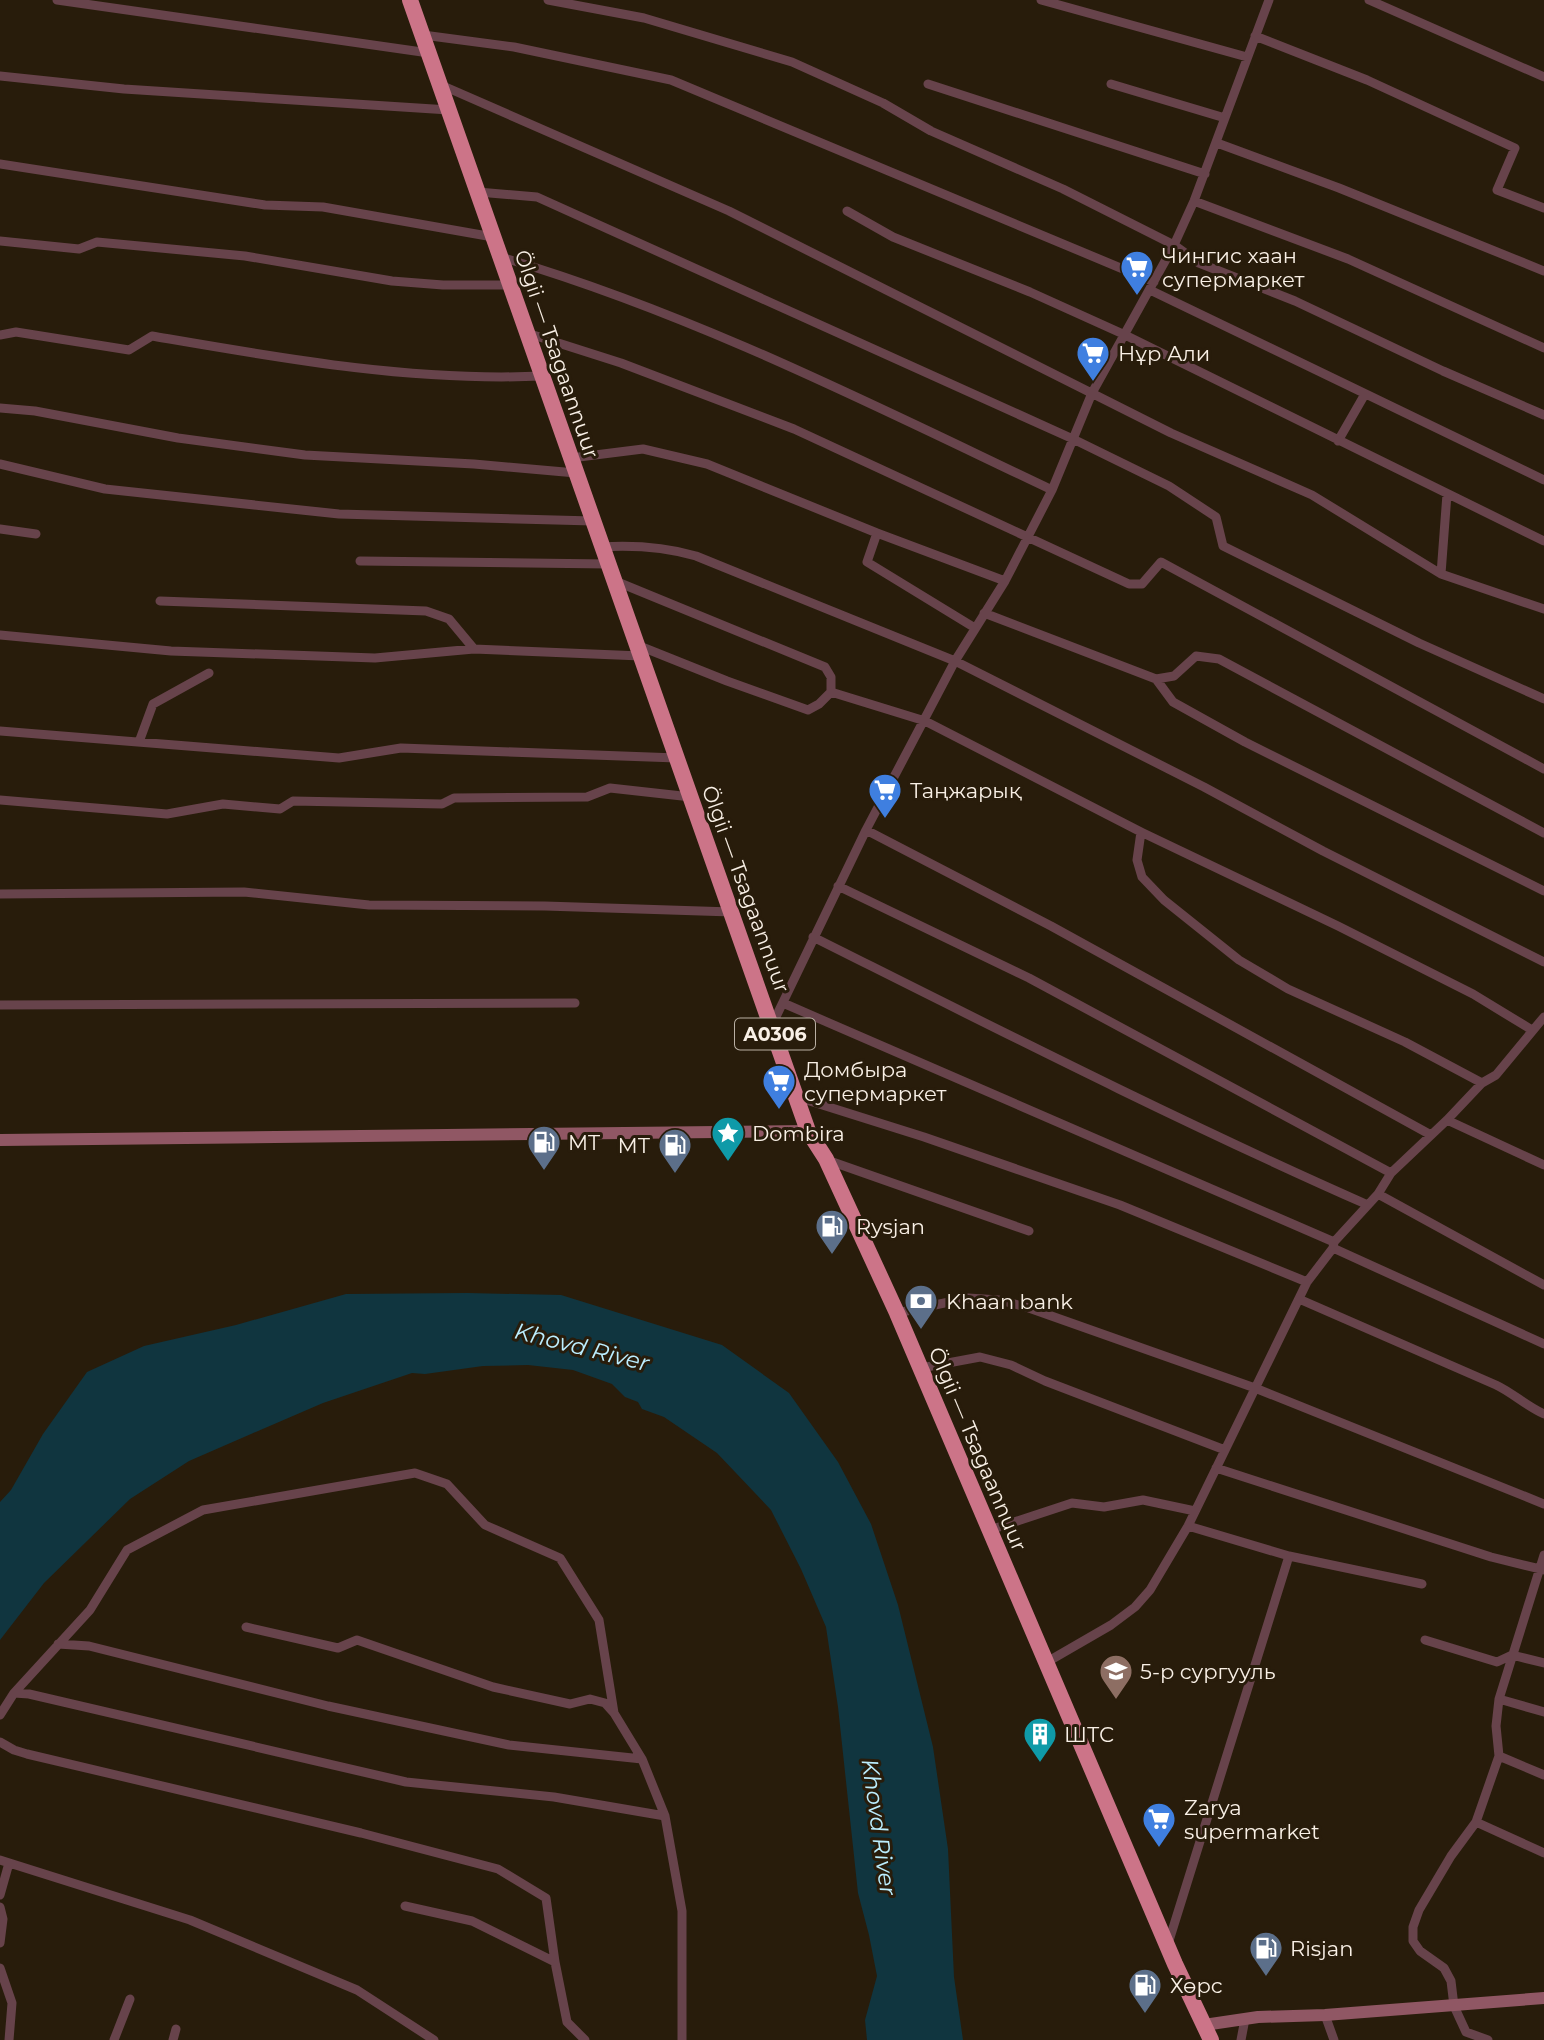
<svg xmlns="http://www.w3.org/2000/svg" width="1544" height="2040" font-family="Montserrat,sans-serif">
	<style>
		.water { fill: #10353f }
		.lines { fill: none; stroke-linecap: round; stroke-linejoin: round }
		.street { stroke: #67434b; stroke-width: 9 }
		.secondary { stroke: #905764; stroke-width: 12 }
		.highway { stroke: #cc7488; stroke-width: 16 }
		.labels { text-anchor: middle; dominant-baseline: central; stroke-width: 6; stroke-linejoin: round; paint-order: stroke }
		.shield { fill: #281c0b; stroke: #bab0a4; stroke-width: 2 }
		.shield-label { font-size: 19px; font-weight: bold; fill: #f9f0e6 }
		.poi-label { font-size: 21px; fill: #f9f0e6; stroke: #281c0b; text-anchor: start }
		.street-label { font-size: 21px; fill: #f9f0e6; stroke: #281c0b }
		.water-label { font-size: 23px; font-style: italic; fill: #bef; stroke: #281c0b }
	</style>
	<rect width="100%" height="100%" fill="#281c0b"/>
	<path class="water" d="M467 1293 561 1295 722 1345 789 1393 838 1462 871 1524 898 1605 933 1747 948 1849 954 1977 963 2040H867L865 2020 877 1976 869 1935 858 1893 838 1707 826 1627 801 1569 771 1510 717 1453 664 1417 642 1409 638 1402 625 1397 612 1384 573 1370 528 1365 483 1366 425 1374 412 1373 323 1403 251 1434 189 1461 130 1499 44 1583 0 1640V1502L11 1490 43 1434 87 1372 144 1346 236 1325 346 1294Z"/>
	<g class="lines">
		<path class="street" d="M57 0 429 53
			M548 0 644 18 792 62 883 103 931 131 1063 189 1174 245 1199 263 1295 301 1443 371 1544 415
			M1041 0 1247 57
			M1369 0 1544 77
			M423 35 514 47 671 80 1154 282
			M1255 36 1367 80 1515 148 1497 190 1544 208
			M0 76 124 89 449 110
			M928 84 1205 174
			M1111 84 1225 118
			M441 85 729 211 1171 433 1312 495 1441 574 1544 609
			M1217 143 1339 188 1544 271
			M0 164 265 205 323 207 493 237
			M478 192 537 197 1073 439 1169 486 1216 517 1223 546 1419 643 1544 699
			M1194 201 1348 259 1544 348
			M847 211 893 237 1030 292 1123 334 1544 541
			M0 241 79 249 97 242 245 256 392 281 443 285H510
			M501 257C692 313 873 405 1052 490
			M1150 290 1544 480
			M527 333 621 363 794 429 1129 584H1142L1161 562 1544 769
			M0 335 16 332 129 350 152 336C280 358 412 382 542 376
			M0 408 35 411 178 438 305 455 474 464 576 473
			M1338 441 1365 394
			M571 458 643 449 707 464 877 533 1005 581
			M0 464 105 489 339 514 593 521
			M0 529 36 534
			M877 533 867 562 975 628
			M602 547C635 545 664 547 696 556L955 661 1204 787 1323 851 1544 962
			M360 561 608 564
			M1441 574 1447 494
			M615 581 825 667 831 677V692L925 721 1141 832 1338 926 1473 994 1532 1030
			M160 601 426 611 449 619 474 649
			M984 613 1156 679 1173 702 1245 742 1544 891
			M0 635 171 651 375 658 474 649 641 656
			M637 645 727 681 808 710 819 704 831 692
			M1156 679 1174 676 1196 656 1219 659 1544 833
			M0 731 339 758 401 748 677 758
			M139 742 153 704 209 673
			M0 800 167 814 223 804 280 809 293 801 442 804 454 798 587 797 610 788 691 797
			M866 830 1051 926 1431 1135
			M1141 832 1137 860 1142 877 1164 900 1239 960 1288 989 1405 1042 1482 1083
			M838 886 1029 978 1391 1173
			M0 894 244 892 369 905 545 906 732 912
			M813 937C997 1029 1180 1122 1368 1205
			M783 1003 1334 1242
			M0 1005 575 1003
			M772 1025 866 830 955 661 1005 581 1052 490 1092 393 1174 245 1194 201 1269 0
			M797 1097 924 1137 1120 1205 1307 1282
			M1447 1120 1544 1165
			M827 1160 1029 1231
			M1378 1194 1544 1285
			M1333 1248 1544 1344
			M1299 1299 1496 1385C1513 1393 1526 1406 1544 1414
			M897 1313 968 1298 999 1300 1026 1307 1255 1388 1544 1504
			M921 1368 980 1357 1011 1365 1045 1381 1225 1450
			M1216 1468 1491 1557 1544 1570
			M1188 1526 1289 1556 1422 1584
			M990 1530 1072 1503 1104 1507 1143 1500 1195 1511
			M246 1627 338 1648 357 1640 493 1687 570 1704 590 1699 605 1703 614 1713 642 1759 665 1816
			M1425 1640 1497 1662 1512 1655 1544 1663
			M58 1644 89 1646 328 1706 509 1745 642 1759
			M1047 1662 1111 1625 1135 1607 1150 1590 1188 1526 1307 1282 1333 1248 1334 1242 1378 1194 1391 1173 1447 1120 1482 1083 1496 1075 1544 1017
			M14 1693 90 1610 127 1550 203 1510 415 1473 447 1484 485 1525 560 1558 599 1620 614 1713
			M1499 1699 1544 1712
			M0 1715 14 1693 29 1694 406 1782 554 1797 665 1816 682 1911V2040
			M0 1742 14 1750 27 1754 361 1833 498 1869 546 1898 555 1962 567 2022 585 2040
			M1499 1756 1544 1775
			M1476 1822 1544 1853
			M0 1860 190 1920 357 1990 434 2040
			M0 1895 9 1863
			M405 1906 472 1921 555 1962
			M0 1907 3 1919 0 1943
			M1168 1944 1289 1556
			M0 1968 12 2003 9 2040
			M1325 2015 1334 2040
			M114 2040 130 1999
			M173 2040 176 2029
			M1241 2040 1245 2019
			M1488 2040 1466 2032 1454 2006 1451 1981 1444 1968 1420 1951 1413 1941V1927L1419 1910 1451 1856 1476 1822 1499 1756 1496 1726 1499 1699 1544 1555"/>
		<path class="secondary" d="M0 1140 808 1131
			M1204 2025 1258 2017 1325 2015 1544 1998"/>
		<path class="highway" d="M410 0 808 1131 826 1159 897 1313 1175 1964 1211 2040"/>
	</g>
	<defs>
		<symbol id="supermarket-pin" viewBox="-11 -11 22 30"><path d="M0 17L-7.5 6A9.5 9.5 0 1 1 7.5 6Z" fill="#3f7fe0" stroke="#281c0b"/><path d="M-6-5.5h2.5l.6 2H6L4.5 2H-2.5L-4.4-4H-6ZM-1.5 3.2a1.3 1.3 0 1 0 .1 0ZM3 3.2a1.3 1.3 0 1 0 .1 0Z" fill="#fff"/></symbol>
		<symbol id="sight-pin" viewBox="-11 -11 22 30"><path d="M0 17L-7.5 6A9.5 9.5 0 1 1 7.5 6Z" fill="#0f9aa8" stroke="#281c0b"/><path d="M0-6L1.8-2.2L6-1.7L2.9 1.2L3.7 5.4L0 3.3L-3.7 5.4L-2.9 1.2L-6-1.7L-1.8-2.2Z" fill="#fff"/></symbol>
		<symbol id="fuel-pin" viewBox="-11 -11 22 30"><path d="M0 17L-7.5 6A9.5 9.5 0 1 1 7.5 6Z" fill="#5c6f8a" stroke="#281c0b"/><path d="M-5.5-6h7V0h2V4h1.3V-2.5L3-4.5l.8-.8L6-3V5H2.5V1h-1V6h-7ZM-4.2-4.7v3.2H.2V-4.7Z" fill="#fff"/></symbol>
		<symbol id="bank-pin" viewBox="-11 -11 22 30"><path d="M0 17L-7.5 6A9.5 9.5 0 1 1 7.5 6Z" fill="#5c6f8a" stroke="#281c0b"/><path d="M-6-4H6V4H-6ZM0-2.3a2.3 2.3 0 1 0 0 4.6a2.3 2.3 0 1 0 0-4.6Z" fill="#fff"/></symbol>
		<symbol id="school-pin" viewBox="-11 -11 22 30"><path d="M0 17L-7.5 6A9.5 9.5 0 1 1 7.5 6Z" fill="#8d6e63" stroke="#281c0b"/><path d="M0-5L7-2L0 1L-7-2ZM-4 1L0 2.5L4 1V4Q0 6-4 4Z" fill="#fff"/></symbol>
		<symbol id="building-pin" viewBox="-11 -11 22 30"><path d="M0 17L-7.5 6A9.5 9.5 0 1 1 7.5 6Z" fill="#0f9aa8" stroke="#281c0b"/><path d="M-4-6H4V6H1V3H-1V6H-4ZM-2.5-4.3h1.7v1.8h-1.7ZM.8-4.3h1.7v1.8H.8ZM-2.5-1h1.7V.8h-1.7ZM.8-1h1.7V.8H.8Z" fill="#fff"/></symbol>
	</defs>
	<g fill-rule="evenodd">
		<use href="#supermarket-pin" x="1118" y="248" width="38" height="52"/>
		<use href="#supermarket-pin" x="1074" y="334" width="38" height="52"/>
		<use href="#supermarket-pin" x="866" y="771" width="38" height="52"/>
		<use href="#supermarket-pin" x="760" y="1062" width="38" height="52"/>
		<use href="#sight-pin" x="709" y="1114" width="38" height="52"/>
		<use href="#fuel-pin" x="525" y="1123" width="38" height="52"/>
		<use href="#fuel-pin" x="656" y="1126" width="38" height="52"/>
		<use href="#fuel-pin" x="813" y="1207" width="38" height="52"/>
		<use href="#bank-pin" x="902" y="1282" width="38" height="52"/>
		<use href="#school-pin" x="1097" y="1652" width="38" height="52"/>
		<use href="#building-pin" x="1021" y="1715" width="38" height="52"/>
		<use href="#supermarket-pin" x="1140" y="1800" width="38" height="52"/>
		<use href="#fuel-pin" x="1247" y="1929" width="38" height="52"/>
		<use href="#fuel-pin" x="1126" y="1966" width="38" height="52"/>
	</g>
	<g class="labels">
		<rect class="shield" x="735" y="1018.5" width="80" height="31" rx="5"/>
		<g class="shield-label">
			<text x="775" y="1034">A0306</text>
		</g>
		<g class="poi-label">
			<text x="1162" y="255">Чингис хаан<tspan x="1162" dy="24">супермаркет</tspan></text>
			<text x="1118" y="353">Нұр Али</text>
			<text x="910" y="790">Таңжарық</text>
			<text x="804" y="1069">Домбыра<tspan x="804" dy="24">супермаркет</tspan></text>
			<text x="752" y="1133">Dombira</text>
			<text x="568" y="1142">MT</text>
			<text x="650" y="1145" text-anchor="end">МТ</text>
			<text x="856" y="1226">Rysjan</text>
			<text x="946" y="1301">Khaan bank</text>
			<text x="1140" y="1671">5-р сургууль</text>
			<text x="1064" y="1734">ШТС</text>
			<text x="1184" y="1807">Zarya<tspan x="1184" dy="24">supermarket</tspan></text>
			<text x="1290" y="1948">Risjan</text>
			<text x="1170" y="1985">Хөрс</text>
		</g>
		<g class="street-label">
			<text transform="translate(557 354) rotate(71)">Ölgii — Tsagaannuur</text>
			<text transform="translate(746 889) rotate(70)">Ölgii — Tsagaannuur</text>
			<text transform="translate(978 1449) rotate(67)">Ölgii — Tsagaannuur</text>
		</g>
		<g class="water-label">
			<text transform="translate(582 1347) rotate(14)">Khovd River</text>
			<text transform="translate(879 1827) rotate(82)">Khovd River</text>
		</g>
	</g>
</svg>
